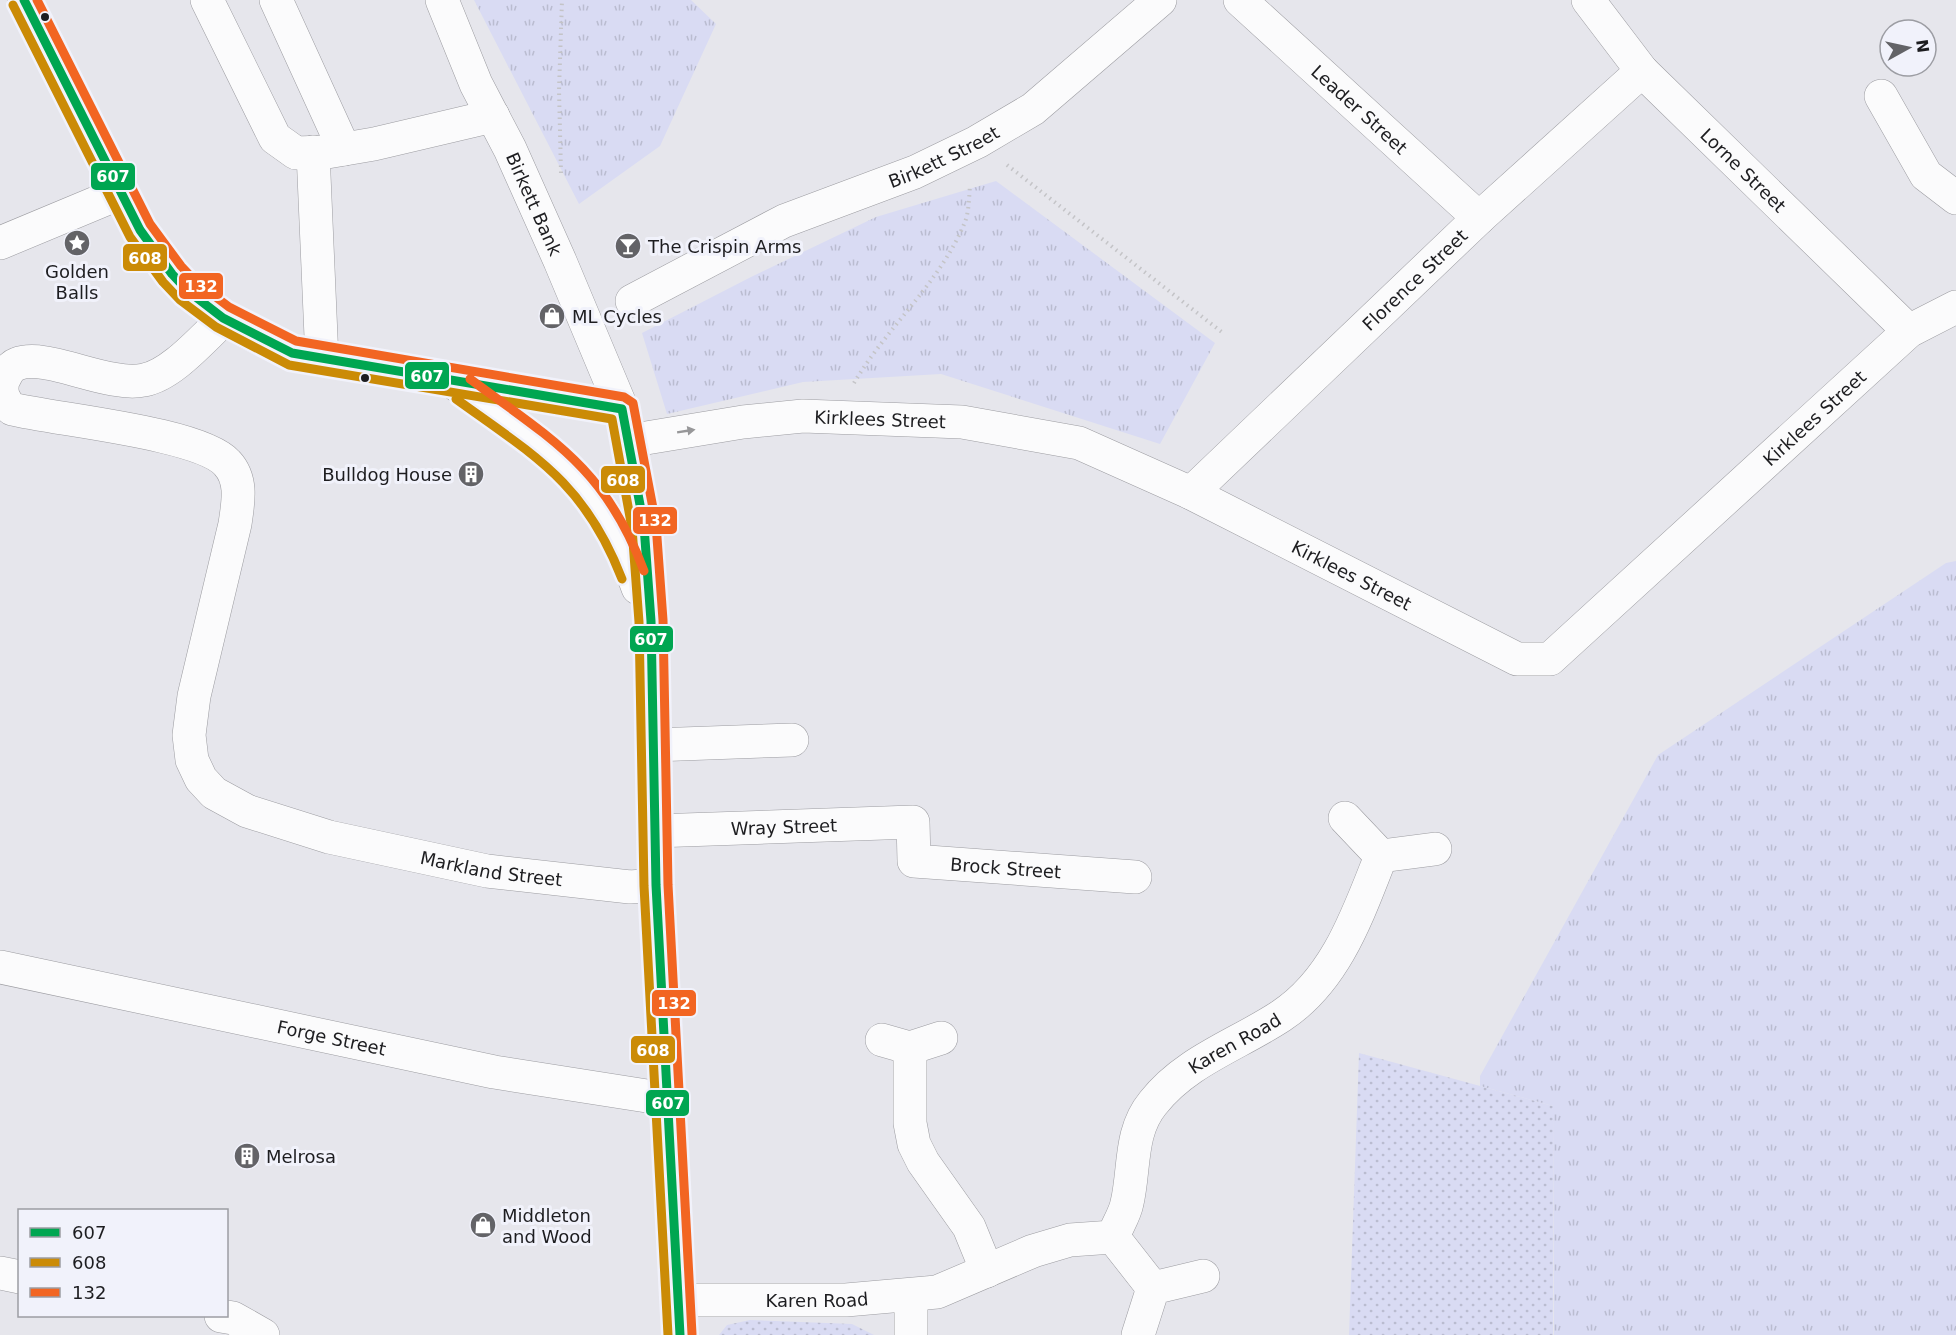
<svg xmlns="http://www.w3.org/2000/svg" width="1956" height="1335" font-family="'DejaVu Sans',sans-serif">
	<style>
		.grass { fill: url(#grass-tufts) }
		.park { fill: url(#park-dots) }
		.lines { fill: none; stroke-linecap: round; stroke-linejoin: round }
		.minor-casing { stroke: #9c9ca1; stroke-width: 34 }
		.highway-casing { stroke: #9c9ca1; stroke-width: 34 }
		.path { stroke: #c4c4c7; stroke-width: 4; stroke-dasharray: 1.5 4.5; stroke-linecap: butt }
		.minor { stroke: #fbfbfc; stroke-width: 33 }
		.highway { stroke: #fbfbfc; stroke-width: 33 }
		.bus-1-casing { stroke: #f1f2fb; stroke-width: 14 }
		.bus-2-casing { stroke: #f1f2fb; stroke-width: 14 }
		.bus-3-casing { stroke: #f1f2fb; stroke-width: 14 }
		.bus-1 { stroke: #00a651; stroke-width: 9 }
		.bus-2 { stroke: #cb8b06; stroke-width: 9 }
		.bus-3 { stroke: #f26522; stroke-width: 9 }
		.oneway { fill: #979799 }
		.bus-dot { fill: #1d1d20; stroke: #f1f2fb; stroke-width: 2 }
		.labels { text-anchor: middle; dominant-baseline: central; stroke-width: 6; stroke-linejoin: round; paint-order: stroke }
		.street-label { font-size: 18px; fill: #1d1d20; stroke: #f1f2fb }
		.poi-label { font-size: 18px; fill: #1d1d20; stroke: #f1f2fb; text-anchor: start }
		.line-badge { stroke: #f1f2fb; stroke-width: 2 }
		.badge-label { font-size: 16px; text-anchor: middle; font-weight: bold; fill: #fff }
	</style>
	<defs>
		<pattern id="grass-tufts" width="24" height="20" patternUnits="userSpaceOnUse" patternTransform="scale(1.5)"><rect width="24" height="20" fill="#d9dbf3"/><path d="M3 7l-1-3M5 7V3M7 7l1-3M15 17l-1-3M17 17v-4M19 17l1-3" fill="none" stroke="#babcd0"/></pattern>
		<pattern id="park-dots" width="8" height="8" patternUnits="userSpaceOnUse" patternTransform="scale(1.5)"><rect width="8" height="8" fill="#d9dbf3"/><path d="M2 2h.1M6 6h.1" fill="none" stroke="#babcd0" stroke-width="1.8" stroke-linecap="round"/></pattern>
	</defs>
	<rect width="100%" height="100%" fill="#e6e6ec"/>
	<path class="grass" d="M474 0H691L716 24 660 146 579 204Z
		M996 181 1215 343 1160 444 941 374 803 382 667 414 642 333 751 277 876 217Z
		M1956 561V1335H1554L1553 1106 1480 1086V1076L1658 755 1946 563Z"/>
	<path class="park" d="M1359 1053 1553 1106V1335H1349Z
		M750 1320 852 1324 874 1335H719L727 1325Z"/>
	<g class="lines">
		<defs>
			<g id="minor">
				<path d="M207 0 275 138 296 153 327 152 374 144 493 116"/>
				<path d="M276 0 344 149"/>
				<path id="s1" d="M442 0 476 84 510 149 560 261 622 409"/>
				<path id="s2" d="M1240 0 1479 218"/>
				<path id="s3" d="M1588 0 1642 71 1909 331"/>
				<path d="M1881 96 1926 175 1956 198"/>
				<path d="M313 152 322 360"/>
				<path d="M0 243 120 193"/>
				<path id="s4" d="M632 301 784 221 915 172 977 142 1033 109 1160 0"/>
				<path id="s5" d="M224 319C203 338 172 375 144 380 108 388 46 352 17 364 9 367 6 375 3 381 0 393 4 401 12 409 58 420 200 433 227 463 243 480 238 503 235 524L194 696 189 735 192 760 201 779 214 793 247 811 329 837 487 871 630 887 656 885"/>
				<path id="s6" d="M628 441 743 422 803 416 962 422 1079 443 1191 493 1517 659H1550L1909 331 1956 307"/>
				<path id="s7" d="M1191 493 1479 218 1642 71"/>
				<path d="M653 745 792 740"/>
				<path d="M1345 818 1381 856 1435 849"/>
				<path id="s8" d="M654 831 913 822 914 861 1135 877"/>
				<path id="s9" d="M0 967 494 1072 666 1099"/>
				<path d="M882 1040 910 1048 941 1038"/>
				<path d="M910 1048V1123L914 1144 923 1162 969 1227 987 1271"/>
				<path d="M1113 1237 1153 1288"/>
				<path d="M0 1273 20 1277"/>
				<path d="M911 1296V1335"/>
				<path id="s10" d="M679 1300H846L937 1292 1033 1251 1070 1240 1113 1237C1117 1226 1125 1214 1127 1203 1135 1169 1129 1132 1153 1103 1186 1061 1237 1045 1281 1016 1336 980 1358 914 1381 856"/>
				<path d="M221 1316 233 1318 263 1335"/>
				<path d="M1138 1335 1153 1288 1203 1276"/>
			</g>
			<path id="highway" d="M24 0 140 230C185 300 217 319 292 353L622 409 644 526 651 621 656 885 680 1335
				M457 385C501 417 552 448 587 490 612 518 625 553 638 588"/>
		</defs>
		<use href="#minor" class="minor-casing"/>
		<use href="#highway" class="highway-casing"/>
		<path class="path" d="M1007 165 1223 333
			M561 173 559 90 562 0
			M854 383C887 327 940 283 965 222 969 212 969 197 970 186"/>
		<use href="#minor" class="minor"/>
		<use href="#highway" class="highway"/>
		<defs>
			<path id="bus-1" d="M24 0 140 230 172 274 188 291 223 318 292 353 622 409
				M622 409 644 526 651 621 656 885 680 1335"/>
			<path id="bus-2" d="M13 5 130 237 163 282 180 300 216 327 289 365 612 419 632 528 639 622 644 886 668 1335
				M456 399C535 456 585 483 622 579"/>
			<path id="bus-3" d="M37 0 150 224 181 266 196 282 229 307 296 341 624 397 633 403 656 524 663 620 668 885 692 1334
				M470 379C553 440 606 469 644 571"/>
		</defs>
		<use href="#bus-1" class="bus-1-casing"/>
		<use href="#bus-2" class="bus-2-casing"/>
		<use href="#bus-3" class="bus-3-casing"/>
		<use href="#bus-1" class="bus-1"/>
		<use href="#bus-2" class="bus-2"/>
		<use href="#bus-3" class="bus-3"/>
	</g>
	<defs><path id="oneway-solid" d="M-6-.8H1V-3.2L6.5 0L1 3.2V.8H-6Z" transform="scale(1.5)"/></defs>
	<use class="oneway" href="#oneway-solid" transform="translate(686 431) rotate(-9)"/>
	<defs>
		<symbol id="sight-disc" viewBox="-11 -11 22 22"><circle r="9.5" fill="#636367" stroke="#f1f2fb"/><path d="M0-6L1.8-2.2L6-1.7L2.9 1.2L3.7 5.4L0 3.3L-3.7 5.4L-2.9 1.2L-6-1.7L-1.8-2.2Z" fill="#fff"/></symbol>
		<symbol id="bar-disc" viewBox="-11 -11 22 22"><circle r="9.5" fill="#636367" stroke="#f1f2fb"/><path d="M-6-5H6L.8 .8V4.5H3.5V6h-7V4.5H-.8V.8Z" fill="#fff"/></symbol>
		<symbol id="shop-disc" viewBox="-11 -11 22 22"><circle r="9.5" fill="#636367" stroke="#f1f2fb"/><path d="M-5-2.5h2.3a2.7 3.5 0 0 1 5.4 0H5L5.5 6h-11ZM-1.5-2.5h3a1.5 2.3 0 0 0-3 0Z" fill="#fff"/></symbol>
		<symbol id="building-disc" viewBox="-11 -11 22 22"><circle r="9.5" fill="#636367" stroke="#f1f2fb"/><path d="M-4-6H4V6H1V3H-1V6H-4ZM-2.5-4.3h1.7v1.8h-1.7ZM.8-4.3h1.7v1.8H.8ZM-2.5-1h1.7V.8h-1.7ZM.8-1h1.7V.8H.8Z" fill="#fff"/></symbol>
	</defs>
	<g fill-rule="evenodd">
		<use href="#sight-disc" x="62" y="228" width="30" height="30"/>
		<use href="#bar-disc" x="613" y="231" width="30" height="30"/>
		<use href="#shop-disc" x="537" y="301" width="30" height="30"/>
		<use href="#building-disc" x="456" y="459" width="30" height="30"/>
		<use href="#building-disc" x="232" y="1141" width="30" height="30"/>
		<use href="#shop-disc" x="468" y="1210" width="30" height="30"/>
	</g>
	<g class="bus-dot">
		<circle cx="45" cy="17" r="5"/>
		<circle cx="365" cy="378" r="5"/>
	</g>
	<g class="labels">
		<g class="street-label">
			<text stroke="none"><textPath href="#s2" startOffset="162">Leader Street</textPath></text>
			<text stroke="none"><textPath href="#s4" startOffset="344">Birkett Street</textPath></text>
			<text stroke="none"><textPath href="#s3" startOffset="231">Lorne Street</textPath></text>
			<text stroke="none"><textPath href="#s1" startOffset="224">Birkett Bank</textPath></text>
			<text stroke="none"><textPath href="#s7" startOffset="309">Florence Street</textPath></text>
			<text stroke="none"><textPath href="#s6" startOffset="1334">Kirklees Street</textPath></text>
			<text stroke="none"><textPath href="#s6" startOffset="254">Kirklees Street</textPath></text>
			<text stroke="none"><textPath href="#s6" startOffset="758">Kirklees Street</textPath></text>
			<text stroke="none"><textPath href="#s8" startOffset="130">Wray Street</textPath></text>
			<text stroke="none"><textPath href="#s5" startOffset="1143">Markland Street</textPath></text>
			<text stroke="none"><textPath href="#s8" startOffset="390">Brock Street</textPath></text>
			<text stroke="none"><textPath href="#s9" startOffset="339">Forge Street</textPath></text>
			<text stroke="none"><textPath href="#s10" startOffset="688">Karen Road</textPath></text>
			<text stroke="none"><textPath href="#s10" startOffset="138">Karen Road</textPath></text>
		</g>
		<g class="poi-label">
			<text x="648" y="246">The Crispin Arms</text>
			<text x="77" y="271" text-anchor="middle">Golden<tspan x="77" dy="21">Balls</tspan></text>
			<text x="572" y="316">ML Cycles</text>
			<text x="452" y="474" text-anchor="end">Bulldog House</text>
			<text x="266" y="1156">Melrosa</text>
			<text x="502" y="1215">Middleton<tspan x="502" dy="21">and Wood</tspan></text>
		</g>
	</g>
	<g class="line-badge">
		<rect x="90" y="162" width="46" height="29" rx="6" fill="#00a651"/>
		<rect x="122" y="243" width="46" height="29" rx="6" fill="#cb8b06"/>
		<rect x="178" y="272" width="46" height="28" rx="6" fill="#f26522"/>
		<rect x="404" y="361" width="46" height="29" rx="6" fill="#00a651"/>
		<rect x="600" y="465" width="46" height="29" rx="6" fill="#cb8b06"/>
		<rect x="632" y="506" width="46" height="29" rx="6" fill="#f26522"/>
		<rect x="629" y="625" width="45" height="28" rx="6" fill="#00a651"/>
		<rect x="651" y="989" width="46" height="28" rx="6" fill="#f26522"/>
		<rect x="630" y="1035" width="46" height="29" rx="6" fill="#cb8b06"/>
		<rect x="645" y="1089" width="45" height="28" rx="6" fill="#00a651"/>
	</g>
	<g class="badge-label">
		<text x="113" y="182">607</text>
		<text x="145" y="264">608</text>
		<text x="201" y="292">132</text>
		<text x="427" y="382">607</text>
		<text x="623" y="486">608</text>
		<text x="655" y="526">132</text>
		<text x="651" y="645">607</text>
		<text x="674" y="1009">132</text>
		<text x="653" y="1056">608</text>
		<text x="668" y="1109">607</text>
	</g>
	<rect x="18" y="1209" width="210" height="108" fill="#f1f2fb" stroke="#9c9da3" stroke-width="1.5"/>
	<rect x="30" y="1228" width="30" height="9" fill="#00a651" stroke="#9c9da3" stroke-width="1.5"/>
	<text x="72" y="1239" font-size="18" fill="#1d1d20">607</text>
	<rect x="30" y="1258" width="30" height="9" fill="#cb8b06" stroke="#9c9da3" stroke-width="1.5"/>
	<text x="72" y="1269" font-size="18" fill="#1d1d20">608</text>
	<rect x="30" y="1288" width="30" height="9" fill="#f26522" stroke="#9c9da3" stroke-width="1.5"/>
	<text x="72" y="1299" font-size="18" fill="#1d1d20">132</text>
	<g transform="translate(1908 48) rotate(82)"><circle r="28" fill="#f1f2fb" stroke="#9c9da3" stroke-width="1.5"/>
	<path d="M0-4.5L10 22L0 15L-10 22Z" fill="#636367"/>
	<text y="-9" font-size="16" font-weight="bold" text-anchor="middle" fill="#1d1d20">N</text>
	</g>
</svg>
